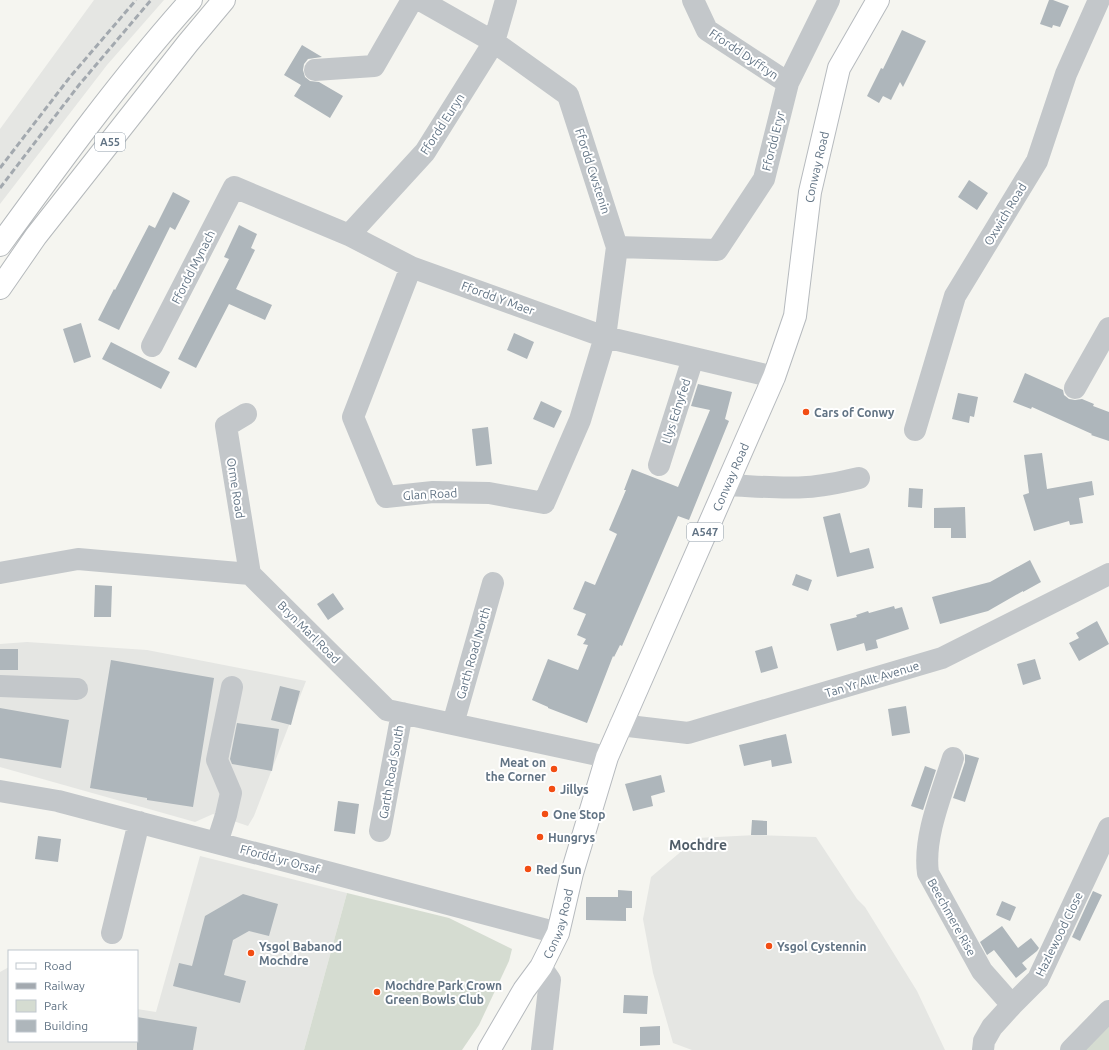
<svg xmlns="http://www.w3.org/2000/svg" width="1109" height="1050" font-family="Ubuntu,sans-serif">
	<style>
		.built { fill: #e5e6e3 }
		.green { fill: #d5dcd1 }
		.building { fill: #aeb6bb }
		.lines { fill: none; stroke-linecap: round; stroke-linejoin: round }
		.major-casing { stroke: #b6babe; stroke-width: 24 }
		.highway-casing { stroke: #b5b9bc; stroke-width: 24 }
		.minor { stroke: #c3c7ca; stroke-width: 22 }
		.major { stroke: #fff; stroke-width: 22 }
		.highway { stroke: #fff; stroke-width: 22 }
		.rail { stroke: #a3a9af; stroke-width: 3; stroke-dasharray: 6 3; stroke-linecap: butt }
		.poi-dot { fill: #f24d13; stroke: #fff; stroke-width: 1.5 }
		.labels { text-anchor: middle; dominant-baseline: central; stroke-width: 4; stroke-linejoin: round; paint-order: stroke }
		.shield { fill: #fff; stroke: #909da9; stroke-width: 1 }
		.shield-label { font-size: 11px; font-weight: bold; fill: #617384 }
		.street-label { font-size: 12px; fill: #617384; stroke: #fff }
		.poi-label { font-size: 12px; font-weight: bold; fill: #617384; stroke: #fff; text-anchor: start }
		.quarter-label { font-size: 14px; font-weight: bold; fill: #4f5c68; stroke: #fff }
	</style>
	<rect width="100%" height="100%" fill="#f5f5f0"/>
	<path class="built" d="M94 0H164L107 65 0 204V129Z
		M27 642 147 650 306 681 254 816 248 826 213 814 195 822 0 767V644Z
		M756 835 816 837 857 899 865 907 917 991 945 1050H692L673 1043 653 973 643 919 651 877 697 838Z
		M200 856 347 893 304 1050H0V972L9 967V1041H137V1009L156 1012Z"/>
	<path class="green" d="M347 893 449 918 512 949 509 961 479 1025 462 1050H304Z
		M1109 1018V1050H1077Z"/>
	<path class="building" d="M1049 0H1053L1069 6 1060 27 1053 25 1052 28 1040 24Z
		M902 30 926 41 903 87 900 82 891 100 883 96 879 103 867 96 881 68 883 69Z
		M302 45 322 57 308 59 304 64 303 70 305 77 310 81 319 82 343 96 330 118 294 96 301 85 284 75Z
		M969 180 988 193 977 210 958 197Z
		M173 192 190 201 175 230 170 227 119 330 98 320 114 289 115 290 149 225 155 228Z
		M239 225 257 234 251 248 255 250 236 289 272 305 265 320 229 304 196 368 178 359 229 259 224 257Z
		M81 323 91 357 74 363 63 329Z
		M514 333 534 342 527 359 507 350Z
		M111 342 170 372 161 389 102 359Z
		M1025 373 1063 390 1064 395 1069 399 1075 400 1082 399 1094 404 1093 406 1109 412V441L1091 435 1092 434 1032 407 1031 409 1013 402Z
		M698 384 732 392 725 419 729 421 689 520 678 516 622 646 620 645 614 657 613 656 587 723 548 708V707L532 700 548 659 578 670 588 645 583 644 586 639 577 635 586 614 573 609 585 581 595 585 617 534 609 530 626 490H624L632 469 678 487 710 410 691 406Z
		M958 393 978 397 974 417 970 416 969 423 952 419Z
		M541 401 562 411 554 428 533 419Z
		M488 427 492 464 476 466 472 429Z
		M1042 453 1047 489 1092 481 1094 495 1079 498 1083 523 1070 525 1069 521 1034 531 1023 495 1029 493 1024 455Z
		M909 488 923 489 922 508 908 507Z
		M965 507 966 538H951V528H934V508Z
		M840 513 850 553 869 548 874 568 837 577 823 517Z
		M1030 560 1041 582 1023 592V591L988 611 940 624 932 597 990 582Z
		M796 574 812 580 808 591 792 585Z
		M95 585 112 586 111 617H94Z
		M333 593 344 609 328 620 317 604Z
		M894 606 895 609 902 607 909 629 876 640 878 648 866 651 864 643 837 651 830 624 857 617 856 615 868 611 869 613Z
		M1097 621 1109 644 1079 661 1069 643 1079 638 1076 633Z
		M772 646 778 668 761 673 755 651Z
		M0 649H18V670H0Z
		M1035 659 1041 679 1023 685 1017 664Z
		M111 660 214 678 193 807 147 800V798L90 788Z
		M280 686 300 691 291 725 271 720Z
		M906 706 910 733 892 736 888 709Z
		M0 708 69 720 61 768 0 758Z
		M237 723 279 729 272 771 232 764 230 759Z
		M786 734 792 763 772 767 771 760 744 766 739 745Z
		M965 754 979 758 965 802 953 798 965 762Z
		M925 766 936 770 923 810 911 806Z
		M661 775 665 792 651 796 653 806 633 811 625 784Z
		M338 801 359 804 355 834 334 831Z
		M752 820 767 821V835H751Z
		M38 836 61 839 58 862 35 859Z
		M618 890 632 891V908H626V921L586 920V897H618Z
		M1093 891 1102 895 1080 941 1072 937Z
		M243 894 278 904 269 936 249 931 233 940 224 975 246 981 240 1003 173 986 179 963 192 966 205 916Z
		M1002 901 1016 907 1010 921 996 915Z
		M1002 926 1018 948 1031 938 1039 948 1037 951 1022 963 1027 969 1016 978 994 950 987 955 980 942Z
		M624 995 648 996 647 1014 623 1013Z
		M137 1017 197 1027 193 1050H137Z
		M660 1026V1045L640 1046V1027Z"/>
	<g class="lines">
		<defs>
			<g id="major">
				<path id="s1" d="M489 1050 524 990 541 967 558 933 572 873 607 757 774 377 795 316 810 192 839 68 878 0"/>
			</g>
			<path id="highway" d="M0 245C61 161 122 77 191 0
				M0 288 36 236 188 43 224 0"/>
		</defs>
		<use href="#major" class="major-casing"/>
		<use href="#highway" class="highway-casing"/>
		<path class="minor" d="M693 0 707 30 788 83
			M315 70 374 66 412 0
			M349 235 425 152 494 42 506 0
			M617 247 717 250 764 179 788 83 829 0
			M411 267 353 417 386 497 433 492 489 493 544 503 580 420 605 337 617 247 568 95 494 42 420 0
			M152 346 234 187 349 235 411 267 605 337 774 377
			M1075 388 1109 328
			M246 414 226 426 250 574
			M915 430 955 296 1037 161 1066 74 1099 0
			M659 465 693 358
			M726 485C753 486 780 489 807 487 825 486 842 482 859 478
			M0 573 78 559 250 574 387 710 607 757
			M0 686 77 689
			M453 724 493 583
			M620 725 688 733 942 658 1109 574
			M953 758C942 793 923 837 928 873L982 971 1012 1005
			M0 791 58 801 558 933
			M380 831 402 713
			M217 843 226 815 231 793 217 760 232 687
			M112 933 139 822
			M541 967 550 980 542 1050
			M983 1050 984 1041 992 1027 1012 1005 1038 979 1109 828
			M1071 1050 1109 1011"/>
		<use href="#major" class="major"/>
		<use href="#highway" class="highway"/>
		<path class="rail" d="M0 168 70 77 136 0
			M0 188 79 85 151 0"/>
	</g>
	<g class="poi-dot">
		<circle cx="806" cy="412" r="4"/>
		<circle cx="554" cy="769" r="4"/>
		<circle cx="552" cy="789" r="4"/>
		<circle cx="545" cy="814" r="4"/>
		<circle cx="540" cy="837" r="4"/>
		<circle cx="528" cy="869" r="4"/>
		<circle cx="769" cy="946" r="4"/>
		<circle cx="251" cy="953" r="4"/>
		<circle cx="377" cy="992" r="4"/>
	</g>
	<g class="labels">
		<g class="shield">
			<rect x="95" y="133" width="30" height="18" rx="3"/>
			<rect x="687" y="523" width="36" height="18" rx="3"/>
		</g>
		<g class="shield-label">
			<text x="110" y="142">A55</text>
			<text x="705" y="532">A547</text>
		</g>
		<g class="street-label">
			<text transform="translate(744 54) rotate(34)">Ffordd Dyffryn</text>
			<text transform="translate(442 124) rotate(-57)">Ffordd Euryn</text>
			<text transform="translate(773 141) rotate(-76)">Ffordd Eryr</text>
			<text stroke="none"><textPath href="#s1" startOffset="949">Conway Road</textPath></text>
			<text transform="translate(593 171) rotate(72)">Ffordd Cwstenin</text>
			<text transform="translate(1005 214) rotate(-59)">Oxwich Road</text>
			<text transform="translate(193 267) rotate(-63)">Ffordd Mynach</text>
			<text transform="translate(498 298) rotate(20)">Ffordd Y Maer</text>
			<text transform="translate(676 411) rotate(-72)">Llys Ednyfed</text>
			<text stroke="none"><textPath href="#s1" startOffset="625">Conway Road</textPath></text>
			<text transform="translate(236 488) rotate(81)">Orme Road</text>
			<text transform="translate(430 494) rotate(-3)">Glan Road</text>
			<text transform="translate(309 632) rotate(45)">Bryn Marl Road</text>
			<text transform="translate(473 653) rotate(-74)">Garth Road North</text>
			<text transform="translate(872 679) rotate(-17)">Tan Yr Allt Avenue</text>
			<text transform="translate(391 772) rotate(-80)">Garth Road South</text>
			<text transform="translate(280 859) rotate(15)">Ffordd yr Orsaf</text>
			<text transform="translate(952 917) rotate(61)">Beechmere Rise</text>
			<text stroke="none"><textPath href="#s1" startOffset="145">Conway Road</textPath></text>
			<text transform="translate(1059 934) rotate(-64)">Hazlewood Close</text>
		</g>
		<g class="poi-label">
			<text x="814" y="412">Cars of Conwy</text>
			<text x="546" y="762" text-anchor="end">Meat on<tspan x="546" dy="14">the Corner</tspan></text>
			<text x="560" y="789">Jillys</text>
			<text x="553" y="814">One Stop</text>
			<text x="548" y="837">Hungrys</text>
			<text x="536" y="869">Red Sun</text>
			<text x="259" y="946">Ysgol Babanod<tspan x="259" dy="14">Mochdre</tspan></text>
			<text x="777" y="946">Ysgol Cystennin</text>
			<text x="385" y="985">Mochdre Park Crown<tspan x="385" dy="14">Green Bowls Club</tspan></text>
		</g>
		<g class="quarter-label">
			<text x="698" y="845">Mochdre</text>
		</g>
	</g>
	<rect x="8" y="950" width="130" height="92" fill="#ffffff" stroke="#c0c7ce"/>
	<rect x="16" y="963" width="20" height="6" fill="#ffffff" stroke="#c0c7ce"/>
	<text x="44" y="970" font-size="12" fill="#617384">Road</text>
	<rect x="16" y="983" width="20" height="6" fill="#a3a9af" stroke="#c0c7ce"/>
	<text x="44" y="990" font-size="12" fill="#617384">Railway</text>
	<rect x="16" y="1000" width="20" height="12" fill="#d5dcd1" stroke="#c0c7ce"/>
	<text x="44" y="1010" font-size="12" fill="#617384">Park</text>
	<rect x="16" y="1020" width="20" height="12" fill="#aeb6bb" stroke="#c0c7ce"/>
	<text x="44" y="1030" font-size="12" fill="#617384">Building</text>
</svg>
